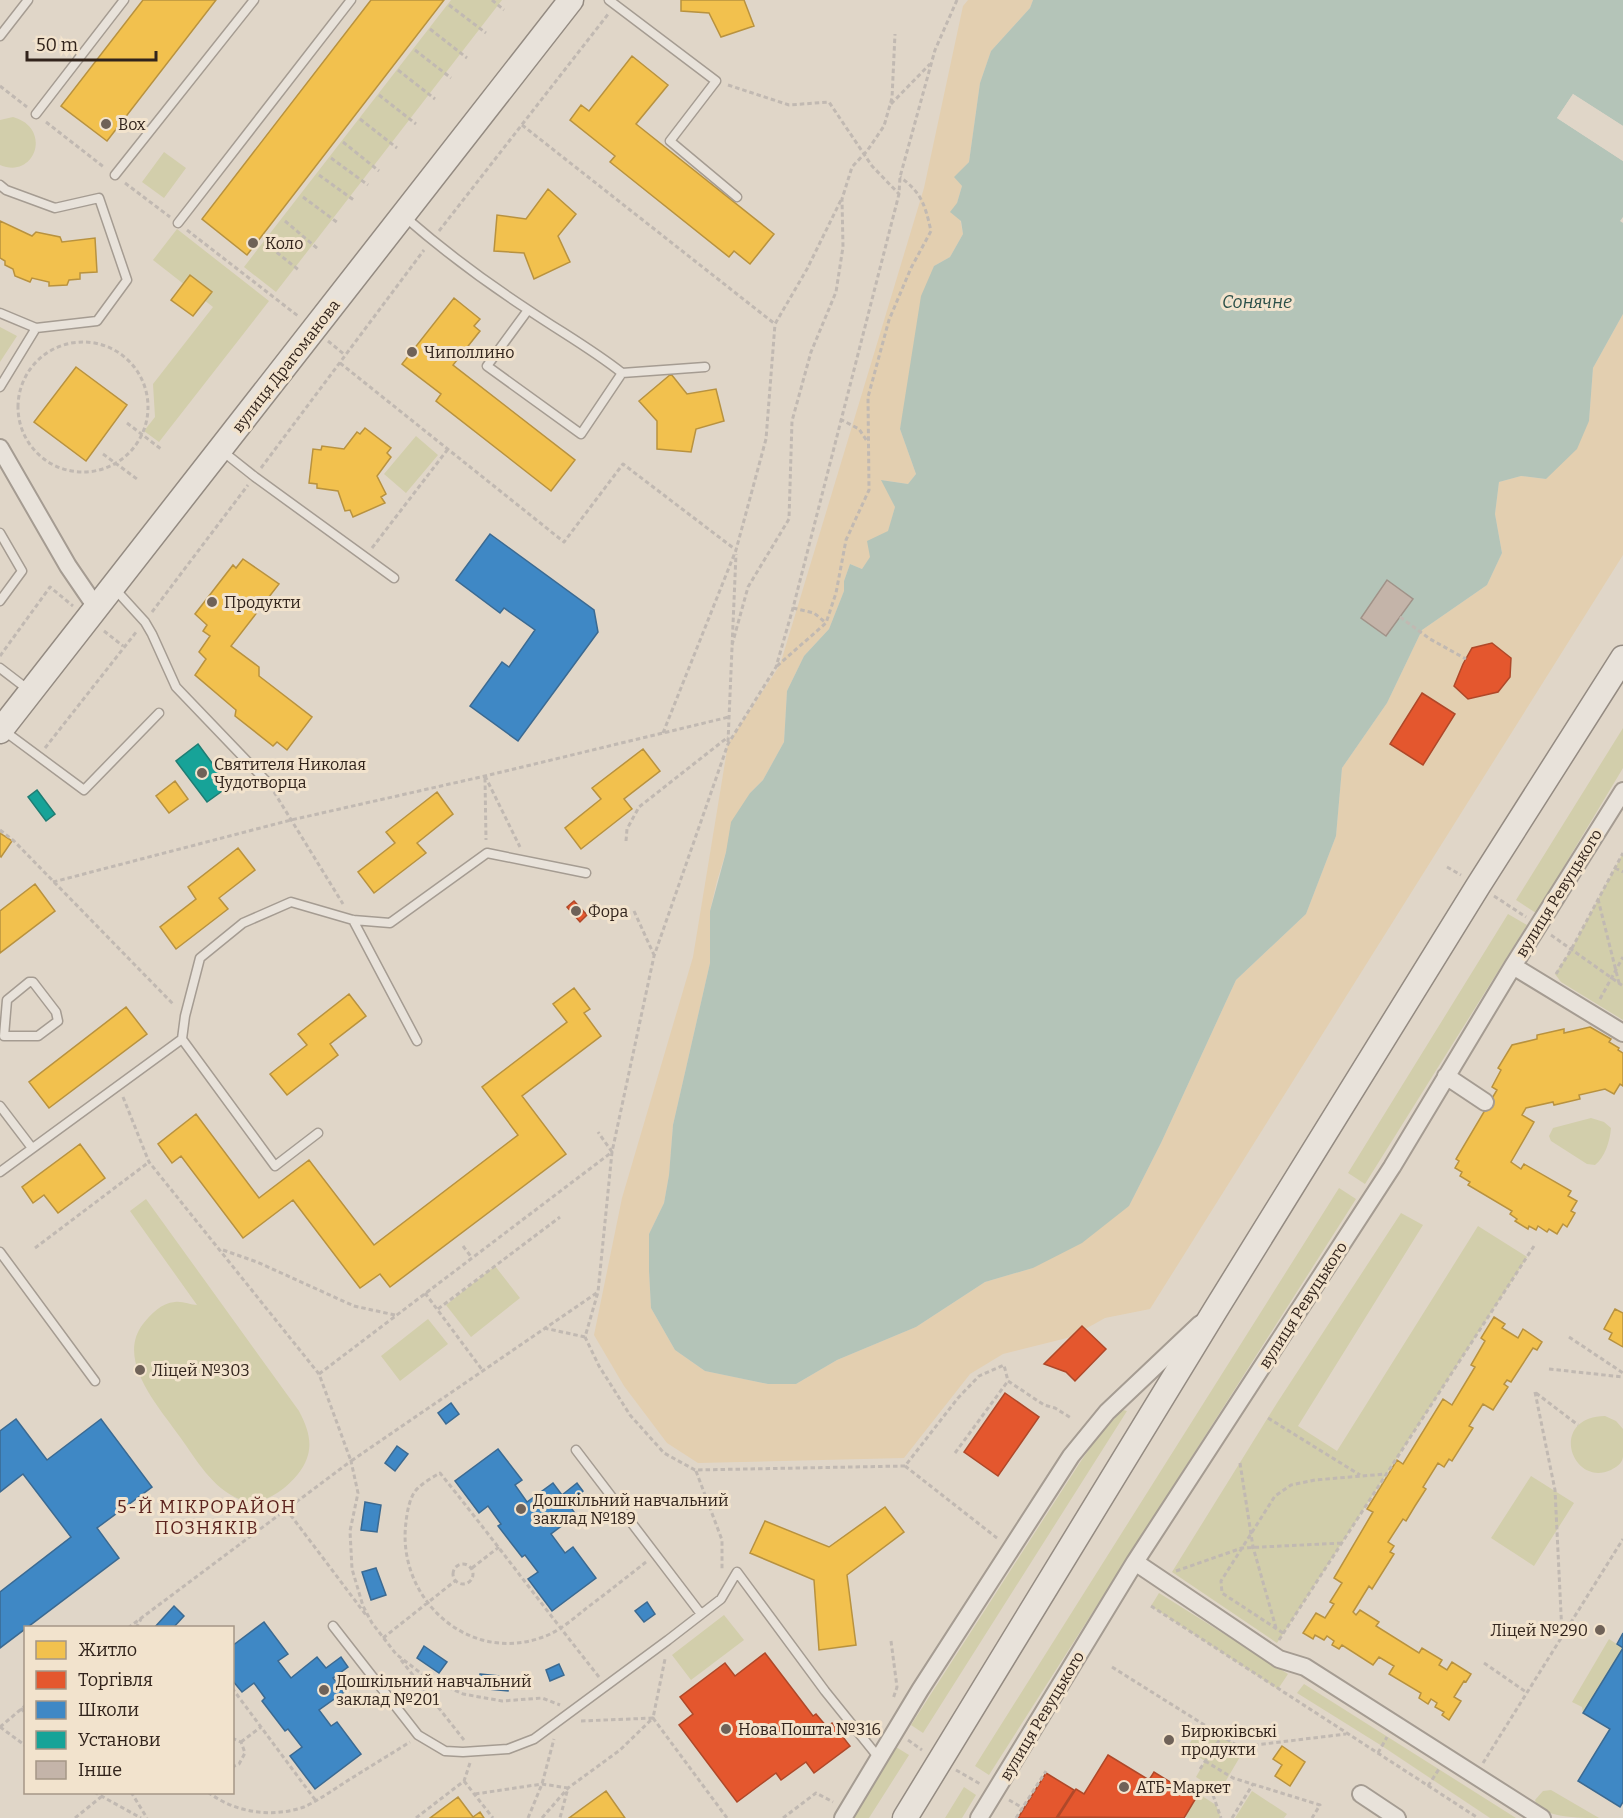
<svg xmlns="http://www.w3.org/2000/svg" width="1623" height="1818" font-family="Bitter,serif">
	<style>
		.green { fill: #d2ceab }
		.sand { fill: #e3cfb0 }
		.water { fill: #b4c4b8; fill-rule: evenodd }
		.pier { fill: #e0d6c8 }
		.homes { fill: #f2c14e; stroke: #b8923f; stroke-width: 1.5 }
		.shops { fill: #e4572e; stroke: #af4829; stroke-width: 1.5 }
		.schools { fill: #3f88c5; stroke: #3b6a92; stroke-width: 1.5 }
		.public { fill: #17a398; stroke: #1f7d73; stroke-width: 1.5 }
		.building { fill: #c4b4a9; stroke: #a09288; stroke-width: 1.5 }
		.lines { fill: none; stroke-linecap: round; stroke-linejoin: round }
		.lane-casing { stroke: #a59c92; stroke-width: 11 }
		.street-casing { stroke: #a59c92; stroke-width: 20 }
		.secondary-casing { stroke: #948b82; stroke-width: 27 }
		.path { stroke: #c1b9b2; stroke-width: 3; stroke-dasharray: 4.5 3; stroke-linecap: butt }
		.lane { stroke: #e8e2da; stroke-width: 8 }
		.street { stroke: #e8e2da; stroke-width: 16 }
		.secondary { stroke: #e8e2da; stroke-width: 24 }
		.poi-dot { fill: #6f6258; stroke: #f2e3cd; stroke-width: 2 }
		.labels { text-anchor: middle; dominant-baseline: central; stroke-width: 6; stroke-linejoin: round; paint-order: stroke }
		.poi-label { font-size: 16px; fill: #32241c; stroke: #f2e3cd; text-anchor: start }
		.street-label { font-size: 16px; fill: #32241c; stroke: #f2e3cd }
		.water-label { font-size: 18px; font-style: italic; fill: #2c514a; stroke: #f2e3cd }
		.neighbourhood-label { font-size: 18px; letter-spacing: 1.5px; fill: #5c231e; stroke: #f2e3cd }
	</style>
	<rect width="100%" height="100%" fill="#e0d6c8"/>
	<path class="green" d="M451 0H502L276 292 244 267Z
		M13 117C53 128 35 180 0 165V120Z
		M164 152 186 168 164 198 142 182Z
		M177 229 269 301 159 442 144 431 155 417 153 384 213 307 153 260Z
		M0 327 17 336 0 362Z
		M416 436 438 455 406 493 384 474Z
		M1623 728V768L1536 913 1516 900Z
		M1623 853V1020L1561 982 1555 974 1571 950Z
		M1508 914 1527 925 1365 1184 1348 1173Z
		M1591 1118 1604 1122 1611 1128C1610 1141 1605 1157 1595 1165L1587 1164 1551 1141 1549 1136 1553 1128Z
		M1339 1188 1356 1199 989 1775 975 1766Z
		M146 1199 299 1411C311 1434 315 1452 298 1474 284 1491 261 1508 239 1499 212 1488 196 1459 180 1437 160 1408 115 1360 143 1324 151 1314 161 1303 175 1302 182 1301 191 1305 197 1305L130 1211Z
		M1401 1213 1423 1225 1298 1426 1337 1451 1478 1226 1527 1257 1277 1643 1172 1572 1277 1403Z
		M495 1266 520 1298 471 1337 446 1305Z
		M428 1319 448 1344 400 1381 381 1356Z
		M1123 1410 1127 1411 923 1733 911 1725 1081 1461 1101 1432Z
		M1605 1416 1616 1421 1623 1429C1623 1438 1623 1449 1623 1457 1622 1464 1616 1467 1611 1470 1571 1488 1548 1417 1605 1416Z
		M1531 1476 1574 1503 1534 1566 1491 1538Z
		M1159 1593 1288 1674 1278 1689 1151 1606Z
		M724 1615 744 1640 691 1680 672 1655Z
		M1609 1639 1623 1648 1583 1713 1582 1707 1572 1702Z
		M1304 1684 1516 1818H1490L1382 1746 1297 1693Z
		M1202 1724 1244 1750 1224 1784 1218 1788H1213L1196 1777 1205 1761 1186 1749Z
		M896 1747 909 1755 869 1818H851Z
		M964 1787 976 1795 962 1818H945Z
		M1551 1790 1599 1818C1581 1818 1538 1818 1535 1800L1543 1791Z
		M1252 1791 1287 1814 1284 1818H1235Z
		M1199 1794 1216 1805 1221 1818H1187L1185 1816Z"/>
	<path class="sand" d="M968 0H1033L1030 8 991 51 980 83 969 162 955 177 962 186 957 203 963 234 950 257 934 266 900 429 916 474 908 484 882 480 895 507 888 532 862 569 850 564 844 581V591L829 629 804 656 787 691 784 742 763 780 750 793 726 852 717 881 710 911V963L673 1125 669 1175 664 1203 649 1234V1271L651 1308 675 1350 705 1371 768 1384H796L837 1360 916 1327 985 1282 1033 1268 1129 1206 1161 1143 1236 980 1306 914 1336 836 1342 768 1387 703 1422 630 1487 585 1502 553 1495 514 1499 482 1521 476 1546 479 1589 421 1593 368 1623 314V555L1150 1309 1105 1318 1071 1337 1003 1354 970 1374 904 1458 698 1463 667 1443 624 1386 594 1335 622 1198 693 957 728 744 780 665 924 188 963 6Z"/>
	<path class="water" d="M1033 0H1623V126L1573 94 1557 118 1623 161V217L1620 221 1623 223V314L1593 368 1589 421 1577 449 1546 479 1521 476 1499 482 1495 514 1502 553 1487 585 1422 630 1387 703 1342 768 1336 836 1306 914 1236 980 1161 1143 1129 1206 1082 1243 1033 1268 985 1282 916 1327 837 1360 796 1384H768L705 1371 675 1350 651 1308 649 1271V1234L664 1203 669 1175 673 1125 710 963V911L726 852 731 822 750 793 763 780 784 742 787 691 804 656 829 629 844 591V581L850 564 862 569 870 557 867 541 888 531 895 507 881 480 908 484 916 474 900 429 921 296 934 266 950 257 963 234 961 221 950 212 957 203 962 186 954 177 969 162 980 83 991 51 1030 8ZM1387 581 1412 599 1386 636 1361 618Z"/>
	<path class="pier" d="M1573 94 1623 126V129L1574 98 1561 117 1623 158V161L1557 118Z"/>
	<path class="homes" d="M143 0H216L107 141 61 106Z
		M371 0H444L247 255 202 219Z
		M681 0H744L754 26 721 37 709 13 681 11Z
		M632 56 668 85 636 124 774 234 750 264 734 251 729 257 610 162 615 156 570 120 581 105 589 111Z
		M548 189 576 214 558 236 570 262 534 279 524 253 494 251 497 215 526 219Z
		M0 221 32 236 36 232 60 237 62 242 95 238 97 272 80 273V279L69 280 67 285 49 286V282L32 278 30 282 15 276 13 269 5 265V261L0 258Z
		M190 275 212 292 193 316 171 300Z
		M454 298 480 319 474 326 480 331 453 365 575 460 551 491 436 401 441 394 402 364Z
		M76 367 127 405 86 461 34 422Z
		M671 374 687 394 716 389 724 421 696 429 691 452 657 449V421L639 401Z
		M365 428 391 448 387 453 391 457 377 476 386 494 381 497 385 503 353 517 350 510 345 511 338 491 317 488V484L309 483 313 449 321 450 322 446 344 449 357 432 360 434Z
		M243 559 279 584 231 646 259 667V676L312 717 287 750 277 742 273 746 235 716 236 710 195 675 206 659 199 652 210 636 203 631 207 625 195 614 233 565 236 568Z
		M643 749 660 771 624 799 632 809 581 849 565 828 601 799 592 788Z
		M175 781 188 799 169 813 156 796Z
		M437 792 453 814 417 843 426 853 374 893 358 872 395 843 386 832Z
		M0 833 12 841 1 857 0 856Z
		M238 848 255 870 219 898 228 909 176 949 160 927 196 899 188 887Z
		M35 884 55 911 0 953V911Z
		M574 988 590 1009 584 1013 601 1036 522 1096 566 1154 390 1287 380 1274 360 1288 293 1200 243 1238 181 1156 172 1163 158 1144 196 1114 259 1198 309 1160 374 1245 518 1135 482 1087 567 1022 553 1004Z
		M349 994 366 1016 330 1044 338 1055 287 1095 270 1074 307 1045 298 1034Z
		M126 1007 147 1034 49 1108 29 1082Z
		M1590 1027 1611 1039 1609 1042 1619 1048 1618 1050 1623 1053V1086L1620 1084 1614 1094 1605 1089 1579 1095 1580 1099 1554 1105 1553 1102 1526 1108 1522 1115 1534 1122 1511 1162 1521 1169 1524 1164 1571 1191 1568 1196 1577 1201 1571 1211 1575 1213 1567 1227 1563 1224 1557 1234 1549 1229 1547 1232 1538 1226 1536 1230 1529 1226 1528 1229 1515 1221 1517 1219 1510 1214 1512 1211 1468 1185 1470 1182 1460 1176 1462 1172 1455 1168 1459 1161 1456 1159 1497 1090 1492 1087 1501 1070 1498 1068 1512 1045 1537 1039V1035L1564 1029V1033Z
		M80 1144 105 1178 58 1213 44 1195 33 1203 22 1187Z
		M1615 1309 1623 1313V1347L1609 1339 1612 1333 1604 1329Z
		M1494 1317 1505 1324 1502 1328 1518 1338 1523 1329 1542 1342 1537 1350 1533 1348 1511 1382 1507 1380 1504 1384 1508 1387 1493 1410 1483 1404 1469 1426 1473 1428 1452 1461 1449 1459 1444 1467 1438 1463 1423 1487 1426 1489 1415 1506 1406 1521 1403 1519 1388 1542 1394 1546 1390 1552 1394 1554 1372 1589 1369 1586 1353 1612 1356 1615 1360 1610 1379 1622 1376 1626 1419 1653 1422 1648 1442 1660 1439 1665 1447 1670 1452 1662 1471 1674 1466 1682 1464 1681 1454 1697 1461 1701 1449 1720 1442 1715 1444 1712 1435 1707 1437 1703 1431 1699 1428 1704 1419 1698 1421 1693 1389 1674 1394 1666 1379 1657 1373 1665 1342 1645 1339 1649 1332 1645 1334 1641 1327 1636 1324 1640 1315 1635 1313 1639 1303 1633 1316 1613 1325 1618 1334 1604 1330 1602 1342 1583 1334 1578 1373 1512 1367 1509 1397 1460 1403 1464 1443 1399 1452 1405 1475 1367 1471 1365 1485 1341 1481 1338Z
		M885 1507 904 1532 847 1575 856 1645 819 1650 814 1580 750 1553 765 1521 829 1547Z
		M1282 1746 1305 1762 1290 1786 1275 1776 1282 1765 1273 1759Z
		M606 1791 625 1818H569Z
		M458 1797 473 1817 480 1812 484 1818H430Z"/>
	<path class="shops" d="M1492 643 1511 658 1510 677 1498 692 1468 699 1454 686 1463 664 1472 648Z
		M1422 693 1455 714 1423 765 1390 744Z
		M574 901 587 915 580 922 567 907Z
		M1082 1326 1106 1349 1075 1381 1066 1372 1044 1364Z
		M1005 1393 1039 1417 998 1476 964 1452Z
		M765 1653 813 1716 816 1714 827 1727 832 1723 850 1746 814 1773 806 1762 781 1780 776 1773 737 1802 679 1725 693 1714 680 1697 725 1663 735 1676Z
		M1108 1755 1149 1780 1154 1772 1196 1798 1184 1818 1058 1817 1076 1789 1084 1794Z
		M1046 1773 1074 1790 1056 1818H1018Z"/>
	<path class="schools" d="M490 534 594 610 598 632 518 741 470 706 502 662 509 667 535 630 504 608 500 613 456 580Z
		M451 1403 459 1414 446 1424 438 1413Z
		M16 1419 47 1460 101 1419 152 1487 97 1528 119 1558 0 1648V1592L71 1537 23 1474 0 1492V1431Z
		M397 1446 408 1454 395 1471 385 1463Z
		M498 1449 522 1480 515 1485 527 1502 553 1483 562 1495 577 1483 583 1491 568 1503 576 1515 551 1534 565 1553 573 1547 596 1578 552 1611 528 1579 538 1572 525 1555 522 1557 498 1526 501 1524 488 1506 479 1513 455 1481Z
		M365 1502 381 1505 377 1532 361 1530Z
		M376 1568 386 1595 371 1600 362 1572Z
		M647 1602 655 1614 644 1622 635 1611Z
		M174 1606 184 1616 173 1628H154Z
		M264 1622 288 1654 278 1661 291 1678 317 1657 326 1668 341 1657 348 1667 333 1678 344 1692 319 1710 331 1726 337 1722 361 1754 315 1789 290 1756 302 1747 288 1729 285 1731 262 1701 265 1698 254 1683 242 1692 232 1680V1646Z
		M1623 1633V1802L1620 1807 1578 1781 1610 1729 1583 1713 1623 1648 1617 1644Z
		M424 1646 447 1662 439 1673 417 1658Z
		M559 1664 564 1675 550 1681 546 1670Z
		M480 1674 509 1677 508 1691 478 1688Z"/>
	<path class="public" d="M198 744 229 786 207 802 176 761Z
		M37 790 55 814 46 821 28 797Z"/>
	<path class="building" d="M1387 580 1413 599 1386 636 1361 618Z"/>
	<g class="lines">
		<defs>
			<path id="lane" d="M609 0 716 81 670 141 737 197
				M0 36 28 0
				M36 114 124 0
				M115 175 254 0
				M0 185 6 190 55 208 99 198 127 280 97 321 36 328 0 387
				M405 217C444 251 487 283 530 311 561 332 593 350 622 373L705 367
				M178 223 351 0
				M528 310 487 366 581 434 622 373
				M0 313 36 328
				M221 450 255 477 394 578
				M0 533 22 571 0 601
				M114 588 145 622 152 634 176 687 268 783
				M0 668 30 691
				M3 730 84 790 159 713
				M353 920 417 1041
				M29 982H33L56 1012 58 1021 38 1036H4L7 1000Z
				M182 1039 275 1166 318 1133
				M0 1106 32 1148
				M0 1172 182 1039 185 1016 200 958 243 923 291 902 353 920 390 923 487 853 586 873
				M0 1252 95 1381
				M576 1450 701 1614
				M333 1626 418 1735 445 1751 463 1752 508 1749 534 1739 668 1640 721 1599 737 1572 825 1691 879 1758"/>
			<path id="street" d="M0 448 68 566 96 607
				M1513 966 1623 1033
				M1446 1076 1485 1102
				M1135 1562 1279 1659 1305 1667 1542 1818
				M1361 1794 1397 1818
				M843 1818 920 1690 1071 1456 1107 1412 1200 1324
				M979 1818 1135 1562 1392 1167 1513 966 1623 791"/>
			<path id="secondary" d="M0 731 571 0
				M905 1818 1216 1309 1478 886 1623 658"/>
		</defs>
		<use href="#lane" class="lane-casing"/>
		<use href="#street" class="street-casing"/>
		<use href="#secondary" class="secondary-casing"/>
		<path class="path" d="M492 0 504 10
			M957 0 935 50 900 177 899 194 793 608 776 667 728 744 654 956 612 1152 598 1292 585 1337 599 1366 630 1415 664 1453 695 1470 905 1466 958 1398 979 1376 1004 1365 1008 1381 1044 1405 1055 1408 1071 1418
			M449 5 486 33
			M430 29 467 58
			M415 50 451 78
			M398 70 435 99
			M728 85 789 105 829 102 872 166 899 194
			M0 86 27 107
			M379 95 416 124
			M891 104 930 64
			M360 119 397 148
			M46 122 105 168
			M522 125 775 324 807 269 841 200
			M343 142 379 171
			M331 158 368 185
			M319 175 355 201
			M125 183 170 217
			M303 197 338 223
			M285 221 318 249
			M187 230 298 316
			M439 231 609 13
			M265 243 300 271
			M328 341 345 355
			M18 407a65 65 0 1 1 130 0a65 65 0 1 1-130 0Z
			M340 363 564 542 623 464 736 550
			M840 419 859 429 867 441
			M127 423 161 449
			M103 454 137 479
			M261 468 424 250
			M372 548 448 449
			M793 608 814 613 826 623
			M152 612 248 485
			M1400 617 1430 639 1466 659
			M104 631 123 646
			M732 645 748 587 789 519 792 421 811 352 836 292 843 247 842 199 852 167 867 151 884 126 892 98 895 34
			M0 656 50 587 73 606
			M777 666 826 623 836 593 846 540 869 490 868 397 889 320 911 268 931 231C925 205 922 193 900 177
			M663 733 736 550 766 439 775 324
			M728 742 736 554
			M45 748 137 631
			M485 776 520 847
			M485 778 486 840
			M274 792 343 904
			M0 830 14 841 174 1005
			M626 841 627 829 639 807 728 737
			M1447 867 1461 875
			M1615 868 1623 872
			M53 882 291 820 485 776 729 717
			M1494 896 1526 917
			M1598 899 1619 983
			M634 911 654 955
			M1551 935 1623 986
			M1556 974 1571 950 1623 853
			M1600 999 1623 957
			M123 1097 149 1162 319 1374 351 1461 598 1292
			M463 1246 472 1258
			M35 1248 149 1162
			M223 1250 257 1262 354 1306 395 1315
			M425 1293 483 1371
			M438 1309 560 1217
			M544 1328 585 1337
			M1569 1337 1623 1373
			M1549 1369 1623 1377
			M319 1374 612 1152 598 1132
			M1535 1392 1555 1490 1562 1634
			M1536 1393 1578 1425
			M1268 1418 1360 1475
			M955 1453 1008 1381
			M1240 1463 1253 1547 1276 1628
			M905 1466 997 1538
			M696 1471 722 1540V1571
			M286 1509 366 1615
			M453 1574a10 10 0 1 1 20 0a10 10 0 1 1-20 0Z
			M472 1568 499 1547
			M1176 1571 1242 1548 1342 1543
			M1151 1606 1478 1818
			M128 1628 351 1461 358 1493 350 1531 352 1569 363 1606 372 1623 396 1654 427 1678 463 1694 502 1701 542 1698 560 1705
			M136 1628 141 1619
			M1283 1633 1222 1593 1221 1581 1275 1496 1291 1485 1315 1480 1386 1474
			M383 1638 455 1581
			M1279 1640 1534 1246
			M891 1641 897 1687 893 1699
			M401 1660 464 1740
			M1484 1663 1526 1692
			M1112 1667 1249 1753
			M599 1677C545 1609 494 1540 440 1473 433 1477 424 1482 418 1488 410 1495 407 1512 406 1522 396 1598 468 1665 543 1637 560 1631 574 1618 588 1607 608 1592 627 1577 646 1562
			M232 1688 316 1801
			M21 1708 26 1715
			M581 1721 653 1718 665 1659
			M0 1727 26 1705
			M0 1727 26 1746
			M232 1738 241 1742 245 1753 239 1764 232 1767
			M908 1740 922 1750
			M241 1742 261 1727
			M1239 1747 1346 1734
			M1378 1753 1387 1737
			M1205 1761 1233 1778 1320 1805 1312 1818
			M1483 1763 1623 1539
			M1200 1769 1222 1736
			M956 1770 982 1785
			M464 1781 493 1818
			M1428 1786 1439 1769
			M94 1792 141 1818
			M131 1792 147 1818
			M208 1792C235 1813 272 1818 304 1807 319 1800 333 1790 347 1781 368 1768 389 1755 410 1742
			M475 1794 542 1784 568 1788 560 1818
			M1213 1795 1221 1818
			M1009 1800 1023 1808
			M75 1818 101 1797
			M416 1818 464 1781 470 1763
			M528 1818 542 1784 554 1739
			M542 1818 568 1788 620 1750 653 1718 727 1818
			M783 1818 816 1793 833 1802
			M1016 1818 1046 1771
			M1232 1818 1253 1784"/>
		<use href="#lane" class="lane"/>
		<use href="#street" class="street"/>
		<use href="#secondary" class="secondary"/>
	</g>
	<g class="poi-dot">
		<circle cx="106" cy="124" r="6"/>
		<circle cx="253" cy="243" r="6"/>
		<circle cx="412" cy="352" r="6"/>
		<circle cx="212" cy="602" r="6"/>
		<circle cx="202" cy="773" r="6"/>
		<circle cx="576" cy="911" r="6"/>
		<circle cx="140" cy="1370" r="6"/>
		<circle cx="521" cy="1509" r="6"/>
		<circle cx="1600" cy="1630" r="6"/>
		<circle cx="324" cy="1690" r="6"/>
		<circle cx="726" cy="1729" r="6"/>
		<circle cx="1169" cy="1740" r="6"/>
		<circle cx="1124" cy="1787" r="6"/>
	</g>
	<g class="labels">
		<g class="poi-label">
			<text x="118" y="124">Box</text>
			<text x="265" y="243">Коло</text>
			<text x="424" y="352">Чиполлино</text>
			<text x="224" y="602">Продукти</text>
			<text x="214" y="764">Святителя Николая<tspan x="214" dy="18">Чудотворца</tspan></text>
			<text x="588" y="911">Фора</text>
			<text x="152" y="1370">Ліцей №303</text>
			<text x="533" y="1500">Дошкільний навчальний<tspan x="533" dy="18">заклад №189</tspan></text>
			<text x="1588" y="1630" text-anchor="end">Ліцей №290</text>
			<text x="336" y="1681">Дошкільний навчальний<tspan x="336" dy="18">заклад №201</tspan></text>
			<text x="738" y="1729">Нова Пошта №316</text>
			<text x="1181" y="1731">Бирюківські<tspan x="1181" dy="18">продукти</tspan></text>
			<text x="1136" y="1787">АТБ-Маркет</text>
		</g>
		<g class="street-label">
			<text transform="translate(286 366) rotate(-52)">вулиця Драгоманова</text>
			<text transform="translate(1559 893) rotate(-58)">вулиця Ревуцького</text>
			<text transform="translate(1303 1305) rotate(-57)">вулиця Ревуцького</text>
			<text transform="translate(1042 1716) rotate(-59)">вулиця Ревуцького</text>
		</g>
		<g class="water-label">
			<text x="1257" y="302">Сонячне</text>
		</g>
		<g class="neighbourhood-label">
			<text x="207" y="1507">5-Й МІКРОРАЙОН<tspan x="207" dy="21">ПОЗНЯКІВ</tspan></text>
		</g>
	</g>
	<rect x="24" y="1626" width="210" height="168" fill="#f2e3cd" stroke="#a59786" stroke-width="1.5"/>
	<rect x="36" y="1641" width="30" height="18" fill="#f2c14e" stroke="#a59786" stroke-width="1.5"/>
	<text x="78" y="1656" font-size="18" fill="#32241c">Житло</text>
	<rect x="36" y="1671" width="30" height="18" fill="#e4572e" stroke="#a59786" stroke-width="1.5"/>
	<text x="78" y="1686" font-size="18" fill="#32241c">Торгівля</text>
	<rect x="36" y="1701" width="30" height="18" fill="#3f88c5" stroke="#a59786" stroke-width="1.5"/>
	<text x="78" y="1716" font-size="18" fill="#32241c">Школи</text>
	<rect x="36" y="1731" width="30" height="18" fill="#17a398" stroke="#a59786" stroke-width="1.5"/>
	<text x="78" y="1746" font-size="18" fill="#32241c">Установи</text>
	<rect x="36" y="1761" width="30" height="18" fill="#c4b4a9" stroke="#a59786" stroke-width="1.5"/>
	<text x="78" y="1776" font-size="18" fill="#32241c">Інше</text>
	<path d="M27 51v9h129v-9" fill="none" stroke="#32241c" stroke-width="3"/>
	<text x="36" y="51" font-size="18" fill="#32241c" stroke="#f2e3cd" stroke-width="4.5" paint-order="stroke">50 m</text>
</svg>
